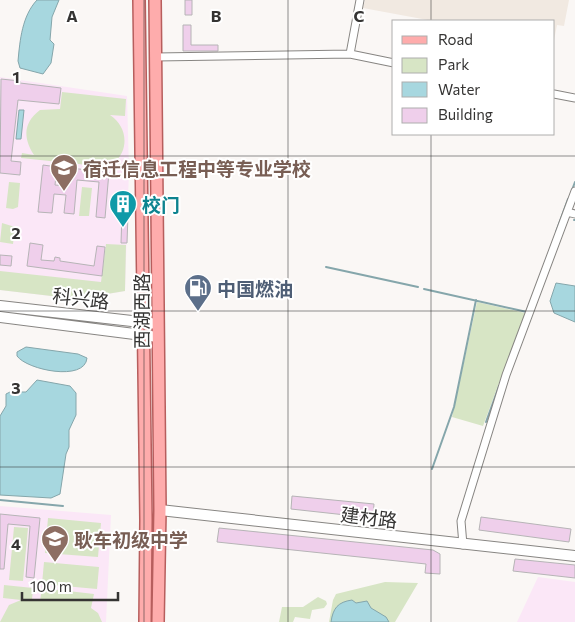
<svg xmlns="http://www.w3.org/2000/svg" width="575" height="622" font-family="Commissioner,'Noto Sans SC',sans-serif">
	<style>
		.built { fill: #f1e9e1 }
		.education { fill: #fbe7f7 }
		.green { fill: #d7e5c5 }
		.water { fill: #a7d7df; stroke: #85a6ab }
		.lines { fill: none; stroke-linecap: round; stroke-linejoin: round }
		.stream { stroke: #85a6ab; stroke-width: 2 }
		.building { fill: #efcfeb; stroke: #b6b4b6 }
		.street-casing { stroke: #878582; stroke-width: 9 }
		.secondary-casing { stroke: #878582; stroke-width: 12 }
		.primary-casing { stroke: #b75e5d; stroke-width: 14 }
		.street { stroke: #fff; stroke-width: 7 }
		.secondary { stroke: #fff; stroke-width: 10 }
		.primary { stroke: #feacac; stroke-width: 11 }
		.grid { fill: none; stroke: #353433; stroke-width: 1; stroke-opacity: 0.55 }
		.labels { text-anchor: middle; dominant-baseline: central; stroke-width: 4; stroke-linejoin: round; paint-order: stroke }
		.education-label { font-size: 19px; font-weight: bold; fill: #785e54; stroke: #fff; text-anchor: start }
		.culture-label { font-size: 19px; font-weight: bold; fill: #0d838f; stroke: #fff; text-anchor: start }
		.service-label { font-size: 19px; font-weight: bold; fill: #4e5e75; stroke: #fff; text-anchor: start }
		.street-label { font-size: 19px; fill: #353433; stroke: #fff }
		.grid-label { font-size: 16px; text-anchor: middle; font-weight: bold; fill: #353433; stroke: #fff; stroke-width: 4; stroke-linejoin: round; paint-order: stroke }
	</style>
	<rect width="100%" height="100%" fill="#faf7f5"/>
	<path class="built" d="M365 0H569L564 26 557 25 554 40V21H433L363 8Z"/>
	<path class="education" d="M0 77 127 96 129 170 125 291 77 299 0 290Z
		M0 506 111 515 106 622H0Z
		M538 577 575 582V622H517Z"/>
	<path class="green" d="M62 92 126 99 125 116 110 115C127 126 130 149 114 163L127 165 126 169 21 158 22 153 34 155C23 138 23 123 40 110L60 109Z
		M9 182 20 183 18 207 13 209 6 208Z
		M82 187 92 188 89 216H79Z
		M2 223 15 227 13 244 0 242Z
		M106 244 126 245 125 291 77 299 0 290V271L101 282Z
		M477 302 525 313 483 426 452 417Z
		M48 518 101 523 98 557 45 553Z
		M14 527 28 528 23 581 9 580Z
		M44 562 99 567 97 589 42 584Z
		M385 582 418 583 395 622H329L333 600 336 594Z
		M4 585 33 588 32 600 40 601 42 588 94 594 91 608 98 613 102 622H0L9 605 21 600 3 598Z
		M318 597 326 601 327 604 324 608 312 610 310 619 295 617 293 622H279L282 607H303Z"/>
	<path class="water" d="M37 0H59L52 17 50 40 54 44 51 63 43 74 20 68 18 61C20 40 22 16 37 0Z
		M19 110H24L21 139H16Z
		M556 283 575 286V322L554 313 550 301Z
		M26 347 78 354 87 358C85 382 27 370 17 356V352Z
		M37 380 70 386 76 393V415L69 430V447L66 454 60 494 51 498 0 495V416L6 406V394L10 392H26Z
		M352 600 356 603 367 601 371 608 386 617 389 622H331C333 608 338 602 352 600Z"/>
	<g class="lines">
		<path class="stream" d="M572 190 575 182
			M574 220H575
			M556 232 568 199
			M326 267 418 287
			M424 289 527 312
			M486 422 499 386
			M432 469 454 407 476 300
			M0 500 63 506"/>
	</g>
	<path class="building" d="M185 0H192V15H185Z
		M183 25H191V45H218V51H183Z
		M1 79 20 81V83L61 88 59 104 18 100 11 161 21 162 20 175 0 173Z
		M43 165 57 167 55 185 67 186 69 168 109 172 105 218 96 217 99 182 77 180 74 214 64 213 66 195 54 194 52 213 38 212Z
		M122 213 128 214 127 243H121Z
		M30 243 43 245 41 260 54 261 55 257 60 258V261L94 266 97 246 105 247 102 276 27 266Z
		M0 255 12 256 11 266 0 265Z
		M292 496 374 504 373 518 291 509Z
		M0 514 40 518 34 578 26 577 30 526 8 524 4 569H0Z
		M481 517 571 529 569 542 479 530Z
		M219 528 433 550 440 554V574L425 573 426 564 217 542Z
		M515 559 575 565V578L513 571Z"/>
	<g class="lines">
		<defs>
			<path id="street" d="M350 54 360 0
				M156 57 350 54 394 63
				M554 94 575 98
				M567 212 575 214
				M463 545 461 521 506 375 575 191"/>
			<path id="secondary" d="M0 306 158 324
				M0 317 158 337
				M160 510 575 556"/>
			<path id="primary" d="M139 0 146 520 145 622
				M155 0 160 510 158 622"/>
		</defs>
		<use href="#street" class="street-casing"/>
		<use href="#secondary" class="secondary-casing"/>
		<use href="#primary" class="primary-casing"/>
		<use href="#street" class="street"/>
		<use href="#secondary" class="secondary"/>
		<use href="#primary" class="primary"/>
	</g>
	<path class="grid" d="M144 0V622M288 0V622M431 0V21M431 134V622M0 156H575M0 311H575M0 467H575"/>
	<defs>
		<symbol id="school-pin" viewBox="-11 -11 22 30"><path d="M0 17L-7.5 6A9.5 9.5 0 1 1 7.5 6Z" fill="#8d6e63" stroke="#fff"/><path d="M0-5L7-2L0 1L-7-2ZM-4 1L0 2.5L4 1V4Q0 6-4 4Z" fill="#fff"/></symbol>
		<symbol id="building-pin" viewBox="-11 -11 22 30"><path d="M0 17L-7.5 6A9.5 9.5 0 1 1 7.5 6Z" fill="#0f9aa8" stroke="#fff"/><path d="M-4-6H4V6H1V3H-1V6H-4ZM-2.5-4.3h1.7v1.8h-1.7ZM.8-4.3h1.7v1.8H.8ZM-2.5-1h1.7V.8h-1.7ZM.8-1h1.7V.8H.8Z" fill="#fff"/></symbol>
		<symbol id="fuel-pin" viewBox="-11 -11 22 30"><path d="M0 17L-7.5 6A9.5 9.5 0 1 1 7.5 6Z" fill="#5c6f8a" stroke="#fff"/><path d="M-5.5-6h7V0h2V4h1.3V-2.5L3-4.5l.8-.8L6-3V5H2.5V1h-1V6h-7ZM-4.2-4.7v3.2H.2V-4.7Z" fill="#fff"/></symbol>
	</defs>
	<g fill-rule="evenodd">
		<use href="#school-pin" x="48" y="152" width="32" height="43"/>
		<use href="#building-pin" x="107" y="188" width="32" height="43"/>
		<use href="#fuel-pin" x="182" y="272" width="32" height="43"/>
		<use href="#school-pin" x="39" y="523" width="32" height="43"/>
	</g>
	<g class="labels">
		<g class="education-label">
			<text x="83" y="168">宿迁信息工程中等专业学校</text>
			<text x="74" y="539">耿车初级中学</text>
		</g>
		<g class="culture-label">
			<text x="142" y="204">校门</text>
		</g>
		<g class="service-label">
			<text x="217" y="288">中国燃油</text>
		</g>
		<g class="street-label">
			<text transform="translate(81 298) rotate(7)">科兴路</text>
			<text transform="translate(141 311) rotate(-90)">西湖西路</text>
			<text transform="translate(369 517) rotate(7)">建材路</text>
		</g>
	</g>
	<g class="grid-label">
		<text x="72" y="22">A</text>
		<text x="216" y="22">B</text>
		<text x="359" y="22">C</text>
		<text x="16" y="83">1</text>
		<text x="16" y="239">2</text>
		<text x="16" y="394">3</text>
		<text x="16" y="550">4</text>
	</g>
	<rect x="392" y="20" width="162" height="115" fill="#ffffff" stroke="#aeaead"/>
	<rect x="402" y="36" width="25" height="8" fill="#feacac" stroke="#aeaead"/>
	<text x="438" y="45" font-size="15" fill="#353433">Road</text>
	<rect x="402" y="58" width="25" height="15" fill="#d7e5c5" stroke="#aeaead"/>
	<text x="438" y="70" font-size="15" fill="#353433">Park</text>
	<rect x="402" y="82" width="25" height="15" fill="#a7d7df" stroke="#aeaead"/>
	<text x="438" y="95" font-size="15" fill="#353433">Water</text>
	<rect x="402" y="108" width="25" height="15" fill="#efcfeb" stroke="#aeaead"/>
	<text x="438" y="120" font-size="15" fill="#353433">Building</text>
	<path d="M22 592v8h96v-8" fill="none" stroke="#353433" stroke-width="2.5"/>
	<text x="30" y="592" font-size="15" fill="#353433" stroke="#ffffff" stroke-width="4" paint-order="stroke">100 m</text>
</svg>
